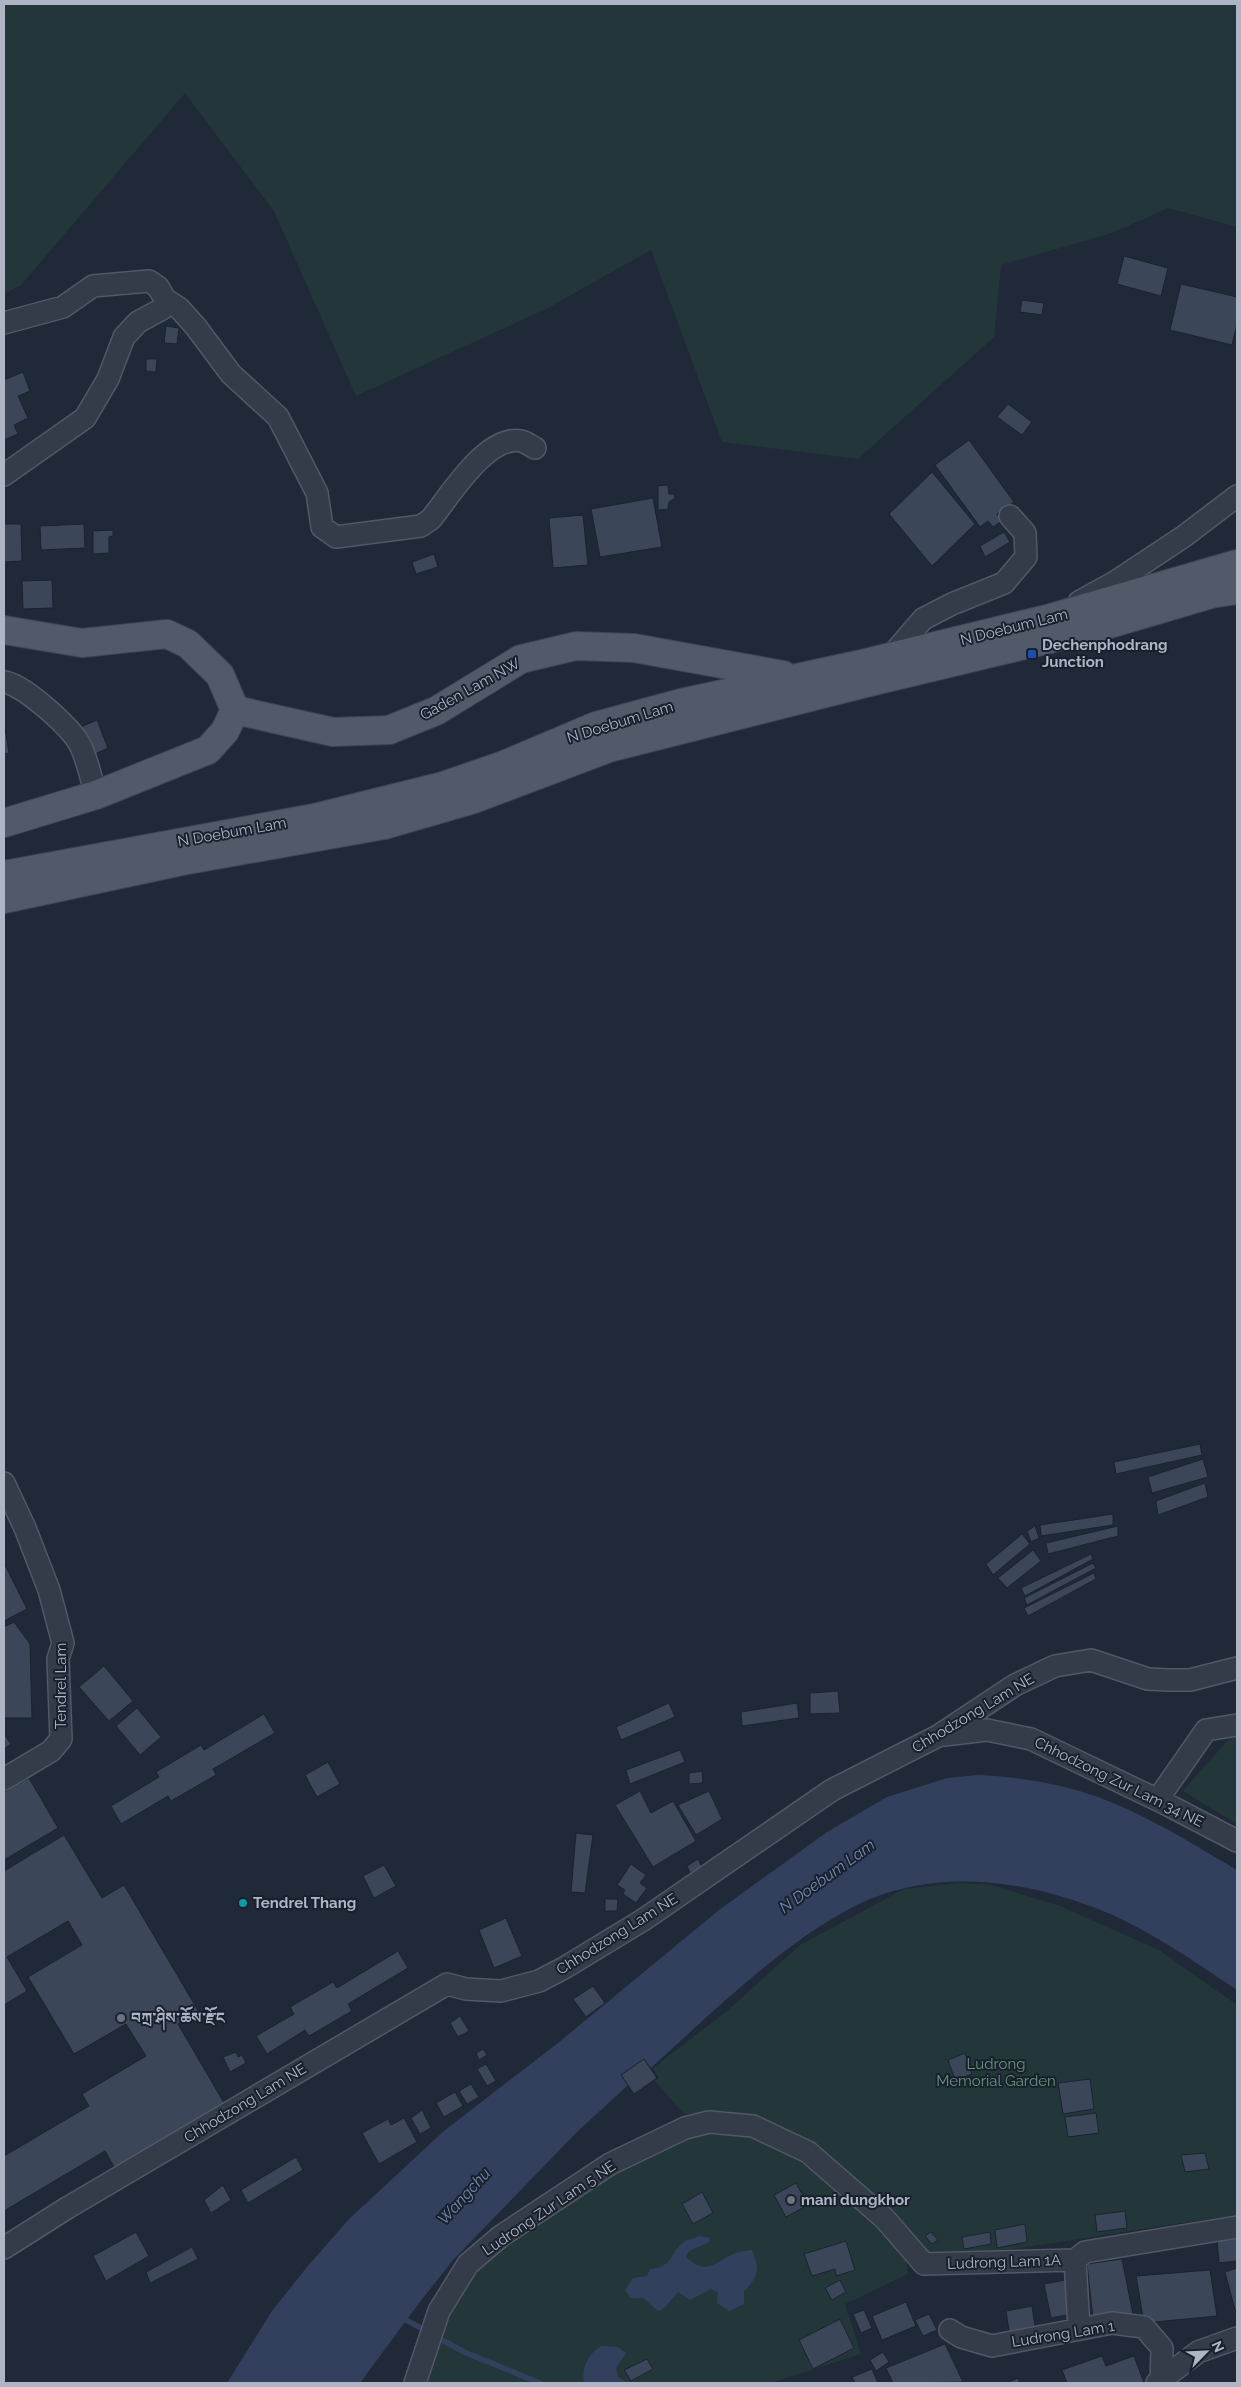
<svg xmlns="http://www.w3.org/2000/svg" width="1241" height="2387" font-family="Raleway,'Noto Serif Tibetan',sans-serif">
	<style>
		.green { fill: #23373b }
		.water { fill: #32405e }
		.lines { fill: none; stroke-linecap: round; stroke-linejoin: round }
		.stream { stroke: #32405e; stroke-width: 5.5 }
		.building { fill: #3c4659; stroke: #1b222f }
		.minor-casing { stroke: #515866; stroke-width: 24 }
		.major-casing { stroke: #3d4452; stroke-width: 30 }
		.minor { stroke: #343b49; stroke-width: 21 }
		.major { stroke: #525969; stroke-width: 28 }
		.transit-dot { fill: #1a4fb4; stroke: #19202d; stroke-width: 2 }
		.culture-dot { fill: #0f9aa8; stroke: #19202d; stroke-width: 2 }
		.worship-dot { fill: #6b7280; stroke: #19202d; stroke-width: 2 }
		.labels { text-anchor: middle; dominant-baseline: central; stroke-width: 4; stroke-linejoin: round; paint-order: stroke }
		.street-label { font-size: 15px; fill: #aeb5c5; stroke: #19202d }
		.poi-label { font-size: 15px; font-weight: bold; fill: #aeb5c5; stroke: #19202d; text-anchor: start }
		.park-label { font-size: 15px; fill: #659675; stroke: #19202d }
		.water-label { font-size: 16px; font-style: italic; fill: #7589ae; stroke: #19202d }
	</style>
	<rect width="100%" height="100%" fill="#202938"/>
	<path class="green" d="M4 4H1237V227L1168 208 1112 233 1001 265 994 337 858 459 722 442 651 250 548 308 356 396 274 211 185 93 21 285 4 294Z
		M1237 1730V1824L1183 1791Z
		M960 1883 992 1885 1060 1906 1159 1950 1237 2005V2215C1133 2229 1030 2249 925 2260L851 2181 708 2113 684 2114 655 2081 659 2078 653 2068 727 2011 800 1945 904 1889Z
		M702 2131 762 2136 798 2153 884 2226 905 2254 908 2274 845 2304 861 2354 771 2383H423L439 2332 473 2268 612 2172Z"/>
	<path class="water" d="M978 1775C1019 1777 1059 1783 1098 1797 1147 1815 1193 1844 1237 1870V1990C1192 1960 1144 1926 1093 1907 1016 1878 927 1868 851 1908 782 1944 709 2015 651 2068L644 2059 621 2075 628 2085 576 2133 454 2259 419 2303 360 2383H227L272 2311 307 2267 349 2219 445 2130 558 2043 719 1910 827 1832 887 1797 947 1778Z
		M700 2236 710 2238 709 2242 689 2251 686 2257C709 2278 716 2260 736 2253 741 2251 747 2251 752 2250 760 2270 759 2276 744 2291V2304L729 2311 717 2303 718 2292 711 2289 690 2300 678 2292 664 2308 658 2311 643 2298H631L625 2290 633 2278 647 2276 650 2269C674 2267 669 2253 684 2242 689 2239 695 2238 700 2236Z
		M601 2346 618 2347 626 2353 616 2368 618 2377 628 2383H584C581 2367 588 2355 601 2346Z"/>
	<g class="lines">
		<path class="stream" d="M406 2320 427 2331
			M435 2336 464 2352 540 2383"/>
	</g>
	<path class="building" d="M1124 256 1168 268 1161 296 1117 284Z
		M1181 284 1237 297V324L1232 345 1170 330Z
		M1022 300 1044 303 1042 315 1020 312Z
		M166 326 179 328 177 344 164 343Z
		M146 359H157L156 372 146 371Z
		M23 372 30 391 18 396 28 418 14 425 18 434 4 440V380Z
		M1008 404 1032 422 1022 435 997 417Z
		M969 440 1014 502 997 514 1002 521 993 527 988 521 980 527 935 465Z
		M932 472 975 524 932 566 889 514Z
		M668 485 669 494H674L675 498 669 502 668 509 658 510V486Z
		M653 498 662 547 600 557 591 509Z
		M583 515 588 565 553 568 549 518Z
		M4 524H21L22 561 4 562Z
		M84 524 85 548 41 550 40 526Z
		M113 530V536L109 537V553L93 554V531Z
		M1004 532 1010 542 985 557 980 546Z
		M434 554 438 567 416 574 412 562Z
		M52 580 53 608 23 609 22 581Z
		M97 720 108 748 93 755 81 727Z
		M4 722 9 753 4 754Z
		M1200 1444 1202 1455 1116 1474 1114 1462Z
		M1203 1459 1208 1477 1152 1493 1148 1477Z
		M1205 1483 1208 1497 1158 1515 1156 1501Z
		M1113 1514V1525L1041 1536 1040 1525Z
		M1035 1526 1039 1538 1031 1542 1027 1531Z
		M1118 1526V1536L1048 1554 1046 1543Z
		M1022 1534 1030 1544 993 1575 986 1564Z
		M1033 1550 1041 1561 1007 1588 998 1578Z
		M1091 1554 1093 1559 1025 1596 1021 1588Z
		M4 1563 27 1609 4 1621Z
		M1093 1563 1096 1568 1027 1605 1024 1598Z
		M1094 1573 1096 1579 1028 1616 1024 1608Z
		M14 1622 30 1644 32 1718H4V1627Z
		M104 1666 133 1701 109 1721 79 1687Z
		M838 1691 840 1713 810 1714V1693Z
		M669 1703 675 1717 621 1740 616 1727Z
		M797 1703 799 1718 742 1726 741 1712Z
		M137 1708 161 1737 140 1755 116 1726Z
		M264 1714 275 1733 213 1769 216 1775 171 1801 168 1796 121 1824 111 1806 159 1777 156 1772 201 1745 204 1750Z
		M4 1734 11 1744 4 1749Z
		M680 1750 685 1762 630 1784 626 1770Z
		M328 1762 340 1784 317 1797 305 1775Z
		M702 1771 703 1783 689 1784V1773Z
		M29 1778 58 1828 4 1860V1792Z
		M640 1791 651 1813 673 1801 696 1841 653 1867 615 1805Z
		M709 1791 722 1819 696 1835 678 1805Z
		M576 1833 593 1835 585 1893 571 1892Z
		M64 1835 102 1898 124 1885 199 2012 178 2024 227 2108 117 2172 105 2151 4 2211V2156L89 2106 82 2094 146 2056 126 2024 74 2054 28 1977 82 1945 68 1921 7 1957 27 1991 4 2005V1871Z
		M698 1859 702 1867 690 1873 687 1866Z
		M631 1864 646 1875 640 1883 647 1888 636 1903 623 1894 625 1890 617 1885Z
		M384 1865 396 1886 374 1898 363 1876Z
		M605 1899H618L617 1911H605Z
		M506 1918 522 1956 494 1968 479 1930Z
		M398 1951 408 1968 348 2004 352 2011 309 2036 305 2030 267 2054 256 2036 294 2014 290 2007 333 1982 337 1988Z
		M593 1986 605 2003 586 2017 573 1999Z
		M460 2016 469 2031 458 2037 450 2023Z
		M483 2049 487 2055 479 2060 476 2053Z
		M236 2052 238 2057 242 2055 246 2063 230 2072 223 2057Z
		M965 2053 972 2074 955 2080 948 2060Z
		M644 2059 657 2078 634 2094 621 2075Z
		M486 2064 496 2081 487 2086 477 2069Z
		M1090 2079 1094 2109 1063 2114 1058 2083Z
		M471 2084 479 2097 467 2104 459 2091Z
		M455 2092 463 2106 444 2117 436 2103Z
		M422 2110 431 2128 420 2134 411 2118Z
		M1096 2113 1099 2133 1068 2137 1065 2117Z
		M404 2118 417 2142 379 2164 362 2133 388 2119 391 2125Z
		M1205 2153 1209 2169 1185 2172 1181 2155Z
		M296 2157 303 2170 248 2203 241 2190Z
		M796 2183 808 2205 786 2217 774 2195Z
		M223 2185 231 2200 211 2213 204 2200Z
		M702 2192 713 2213 693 2224 682 2204Z
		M1125 2211 1127 2228 1097 2232 1095 2215Z
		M1025 2224 1027 2242 997 2248 995 2230Z
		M136 2232 149 2256 106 2281 93 2256Z
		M931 2232 938 2240 932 2244 925 2236Z
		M990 2232 991 2244 964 2249 962 2237Z
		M1237 2235V2261L1219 2263 1217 2239Z
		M846 2241 855 2270 836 2276 835 2269 812 2276 804 2254Z
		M192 2247 198 2259 150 2283 146 2272Z
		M1122 2259 1133 2314 1093 2319 1087 2264Z
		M1237 2268V2310H1235L1225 2272Z
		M1210 2270 1217 2316 1144 2323 1136 2276Z
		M840 2280 846 2292 832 2300 825 2288Z
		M1065 2280 1072 2314 1051 2318 1044 2284Z
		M906 2302 916 2326 882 2340 872 2316Z
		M1032 2306 1036 2333 1010 2337 1006 2311Z
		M864 2310 872 2328 861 2333 853 2314Z
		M929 2314 937 2330 923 2336 915 2320Z
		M840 2319 854 2348 813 2369 799 2340Z
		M945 2344 963 2382 893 2383 886 2368Z
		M883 2352 889 2362 876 2371 870 2360Z
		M1102 2356 1106 2366 1134 2356 1144 2383H1067L1062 2370Z
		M647 2359 653 2369 631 2381 624 2370Z
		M872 2369 878 2383H855L852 2377Z
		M1018 2378 1020 2383H1007Z"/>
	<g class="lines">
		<defs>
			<path id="minor" d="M165 299 179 308 196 327 231 374 278 417 317 493 322 527 336 537 421 526 431 519C449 497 487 434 521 441 526 442 531 446 535 448
				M4 323 63 307 93 286 149 281 158 287 165 299 162 309 138 322 124 337 108 379 85 418 4 475
				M1079 602 1115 582 1183 537 1237 496
				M892 655 923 619 952 604 1004 583 1026 557 1025 533 1010 516
				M4 682C23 684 69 726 79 743 87 757 91 779 96 795
				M4 1483 25 1528 49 1590 63 1643 58 1659 61 1739 51 1751 4 1779
				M944 1735 987 1730 1031 1739 1166 1804 1237 1841
				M1158 1799 1206 1730 1237 1725
				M4 2248 67 2208 447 1984 466 1989 501 1991 539 1981 564 1968 643 1920 832 1790 938 1736 1015 1685 1055 1666 1091 1660 1148 1679 1168 1680H1190L1237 1668
				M1075 2260 1085 2252 1237 2227
				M1075 2260 1079 2328
				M950 2330 961 2337 992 2346 1112 2323 1144 2327 1162 2348 1161 2382
				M415 2383 439 2311 468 2264 501 2236 610 2164 685 2128 709 2122 753 2126 808 2152 885 2219 924 2264 1075 2260
				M1157 2383 1198 2352 1237 2338"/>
			<path id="major" d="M4 630 82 643 167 634 188 644 220 675 235 710 225 731 208 750 96 795 4 823
				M235 710 333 732 389 730 436 711 521 659 576 646 634 648 783 675
				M4 875 314 818 443 786 504 765 596 726 681 703 857 665 1051 618 1237 564
				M4 899 182 861 384 825 474 799 609 748 866 683 1092 629 1211 594 1237 590"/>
		</defs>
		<use href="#minor" class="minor-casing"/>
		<use href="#major" class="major-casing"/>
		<use href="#minor" class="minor"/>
		<use href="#major" class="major"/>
	</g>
	<rect class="transit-dot" x="1027" y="649" width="10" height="10" rx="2.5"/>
	<circle class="culture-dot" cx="243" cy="1903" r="5"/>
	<g class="worship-dot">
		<circle cx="121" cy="2018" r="5"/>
		<circle cx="791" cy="2200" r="5"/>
	</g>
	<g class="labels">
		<g class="street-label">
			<text transform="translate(1014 627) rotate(-14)">N Doebum Lam</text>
			<text transform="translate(470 689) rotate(-29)">Gaden Lam NW</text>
			<text transform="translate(620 722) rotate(-17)">N Doebum Lam</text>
			<text transform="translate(232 832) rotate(-10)">N Doebum Lam</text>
			<text transform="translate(61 1686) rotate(-90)">Tendrel Lam</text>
			<text transform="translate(973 1713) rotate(-31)">Chhodzong Lam NE</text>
			<text transform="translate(1119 1782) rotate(26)">Chhodzong Zur Lam 34 NE</text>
			<text transform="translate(617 1934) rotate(-32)">Chhodzong Lam NE</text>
			<text transform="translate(245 2103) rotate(-31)">Chhodzong Lam NE</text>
			<text transform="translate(549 2208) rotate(-34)">Ludrong Zur Lam 5 NE</text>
			<text transform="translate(1004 2262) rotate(-2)">Ludrong Lam 1A</text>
			<text transform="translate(1063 2334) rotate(-9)">Ludrong Lam 1</text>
		</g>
		<g class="poi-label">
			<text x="1042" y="645">Dechenphodrang<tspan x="1042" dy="17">Junction</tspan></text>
			<text x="253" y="1903">Tendrel Thang</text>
			<text x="131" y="2018">བཀྲ་ཤིས་ཆོས་རྫོང</text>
			<text x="801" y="2200">mani dungkhor</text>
		</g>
		<g class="park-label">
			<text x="996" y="2064">Ludrong<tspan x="996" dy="17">Memorial Garden</tspan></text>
		</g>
		<g class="water-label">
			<text transform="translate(827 1876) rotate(-36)">N Doebum Lam</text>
			<text transform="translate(464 2196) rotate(-48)">Wangchu</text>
		</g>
	</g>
	<rect width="1241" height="2387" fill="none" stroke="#aeb5c5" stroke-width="10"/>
	<g transform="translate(1206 2352) rotate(66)" stroke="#19202d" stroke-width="4" paint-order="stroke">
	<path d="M0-4L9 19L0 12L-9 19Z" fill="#aeb5c5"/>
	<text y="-8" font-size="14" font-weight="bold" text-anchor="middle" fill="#aeb5c5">N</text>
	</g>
</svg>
